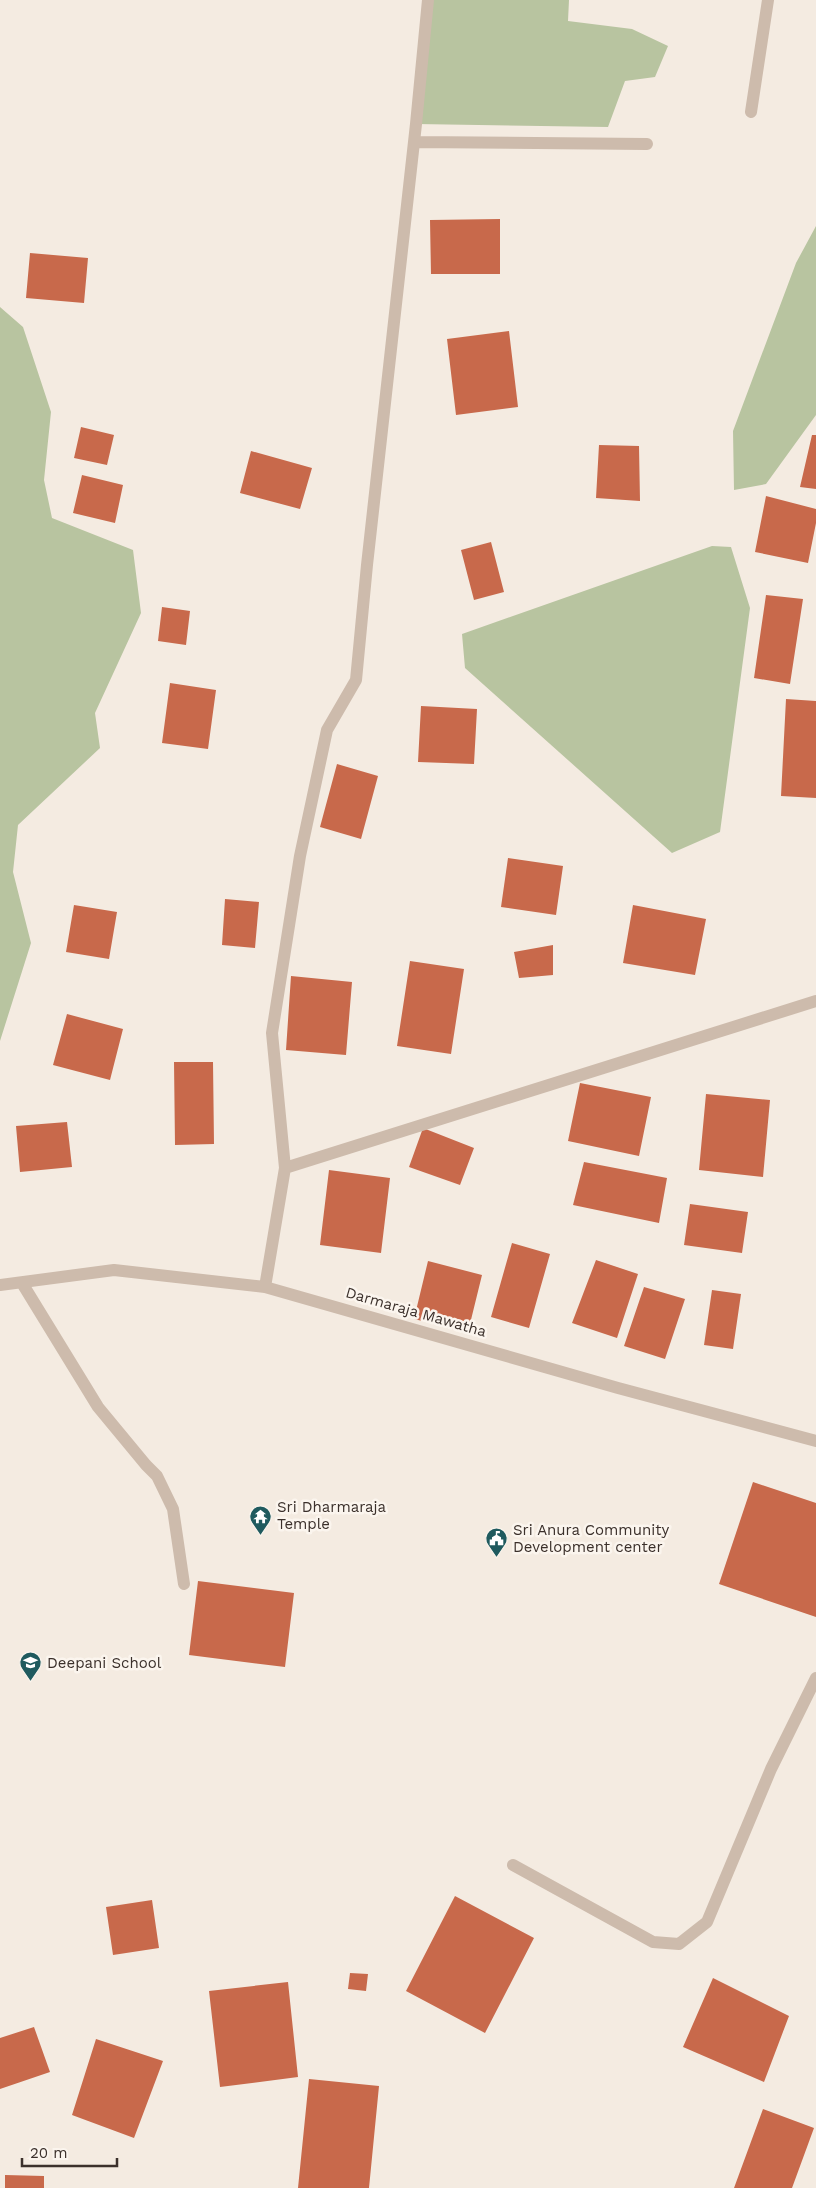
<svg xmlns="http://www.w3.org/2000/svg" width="816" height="2188" font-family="'Work Sans',sans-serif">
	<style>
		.green { fill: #b8c4a0 }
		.building { fill: #c8694b }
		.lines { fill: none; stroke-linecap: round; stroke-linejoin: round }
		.street { stroke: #cdbbac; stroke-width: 12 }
		.labels { text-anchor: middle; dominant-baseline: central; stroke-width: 5; stroke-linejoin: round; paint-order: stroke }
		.street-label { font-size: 15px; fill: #3b302b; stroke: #fbf5ee }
		.poi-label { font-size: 15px; fill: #3b302b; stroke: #fbf5ee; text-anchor: start }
	</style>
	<rect width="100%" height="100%" fill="#f4ebe1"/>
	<path class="green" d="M428 0H569L568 21 632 29 668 46 655 77 625 81 608 127 416 124Z
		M816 226V415L766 484 734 490 733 431 796 263Z
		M0 307 23 327 51 412 44 480 52 518 133 550 141 613 95 713 100 748 18 825 13 872 31 943 0 1041Z
		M712 546 731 547 750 608 720 832 672 853 465 668 462 634Z"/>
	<path class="building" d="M500 219V274H431L430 220Z
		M30 253 88 258 84 303 26 298Z
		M509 331 518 407 456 415 447 339Z
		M81 427 114 435 107 465 74 458Z
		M812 435H816V489L800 487Z
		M599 445 639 446 640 501 596 498Z
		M251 451 312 468 300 509 240 493Z
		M82 475 123 485 115 523 73 513Z
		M766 496 816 509V523L808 563 755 552Z
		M491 542 504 592 474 600 461 550Z
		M766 595 803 599 790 684 754 678Z
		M162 607 190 611 186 645 158 641Z
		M170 683 216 690 208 749 162 743Z
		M786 699 816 701V798L781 796Z
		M421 706 477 709 474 764 418 762Z
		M337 764 378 776 361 839 320 827Z
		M508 858 563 866 556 915 501 907Z
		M225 899 259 902 255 948 222 945Z
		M74 905 117 912 109 959 66 952Z
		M633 905 706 919 695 975 623 963Z
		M553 945V975L519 978 514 952Z
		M410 961 464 969 451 1054 397 1046Z
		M291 976 352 982 346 1055 286 1050Z
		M67 1014 123 1029 110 1080 53 1065Z
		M174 1062H213L214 1144 175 1145Z
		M580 1083 651 1097 639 1156 568 1141Z
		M706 1094 770 1100 763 1177 699 1170Z
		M67 1122 72 1167 20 1172 16 1126Z
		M423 1128 474 1148 460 1185 409 1167Z
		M584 1162 667 1178 659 1223 573 1205Z
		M329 1170 390 1178 381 1253 320 1245Z
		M690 1204 748 1212 742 1253 684 1245Z
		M512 1243 550 1254 529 1328 491 1317Z
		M596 1260 638 1274 617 1338 572 1323Z
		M428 1261 482 1275 468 1332 414 1319Z
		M644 1287 685 1299 665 1359 624 1346Z
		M712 1290 741 1294 733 1349 704 1345Z
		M753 1482 816 1503V1617L719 1584Z
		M198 1581 294 1593 285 1667 189 1655Z
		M455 1896 534 1938 485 2033 406 1991Z
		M152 1900 159 1948 113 1955 106 1907Z
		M350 1973 368 1974 366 1991 348 1989Z
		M713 1978 789 2016 764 2082 683 2047Z
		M288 1982 298 2077 220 2087 209 1991Z
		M34 2027 50 2072 0 2089V2038Z
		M96 2039 163 2061 134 2138 72 2115Z
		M309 2079 379 2086 369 2188H298Z
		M763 2109 814 2128 792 2188H734Z
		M5 2175 44 2176V2188H5Z"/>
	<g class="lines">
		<path class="street" d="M751 112 768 0
			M414 142 647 144
			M285 1168 272 1033 300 856 327 730 356 680 367 565 416 124 428 0
			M22 1283 98 1407 146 1465 157 1476 173 1509 184 1584
			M0 1285 114 1270 265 1287 618 1388 816 1441
			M265 1287 285 1168 816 1001
			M513 1865 653 1942 679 1944 707 1922 771 1769 816 1678"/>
	</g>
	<defs>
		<symbol id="temple-pin" viewBox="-11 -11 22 30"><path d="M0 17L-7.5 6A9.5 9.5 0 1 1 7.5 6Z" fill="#1f5a5e" stroke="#fbf5ee"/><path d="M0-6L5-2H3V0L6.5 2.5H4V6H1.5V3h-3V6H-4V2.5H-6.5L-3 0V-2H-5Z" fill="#fff"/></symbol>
		<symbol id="civic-pin" viewBox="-11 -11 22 30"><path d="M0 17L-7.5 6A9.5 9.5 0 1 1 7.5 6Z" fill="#1f5a5e" stroke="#fbf5ee"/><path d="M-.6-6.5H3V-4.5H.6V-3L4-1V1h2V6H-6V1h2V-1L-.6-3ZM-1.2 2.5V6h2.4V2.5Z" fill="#fff"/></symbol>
		<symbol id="school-pin" viewBox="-11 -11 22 30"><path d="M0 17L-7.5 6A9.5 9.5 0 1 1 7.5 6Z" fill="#1f5a5e" stroke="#fbf5ee"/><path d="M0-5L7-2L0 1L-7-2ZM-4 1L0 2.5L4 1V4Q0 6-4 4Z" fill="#fff"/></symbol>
	</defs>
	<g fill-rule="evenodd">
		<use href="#temple-pin" x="248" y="1504" width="25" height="34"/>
		<use href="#civic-pin" x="484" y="1526" width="25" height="34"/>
		<use href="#school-pin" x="18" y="1650" width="25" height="34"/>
	</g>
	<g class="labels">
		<g class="street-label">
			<text transform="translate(416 1312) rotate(16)">Darmaraja Mawatha</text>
		</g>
		<g class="poi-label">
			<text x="277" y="1507">Sri Dharmaraja<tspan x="277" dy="17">Temple</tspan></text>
			<text x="513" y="1530">Sri Anura Community<tspan x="513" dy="17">Development center</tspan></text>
			<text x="47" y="1663">Deepani School</text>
		</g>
	</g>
	<path d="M22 2158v8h95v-8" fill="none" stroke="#3b302b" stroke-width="2.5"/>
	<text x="30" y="2158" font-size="15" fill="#3b302b" stroke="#fbf5ee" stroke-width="4" paint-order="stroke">20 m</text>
</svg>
